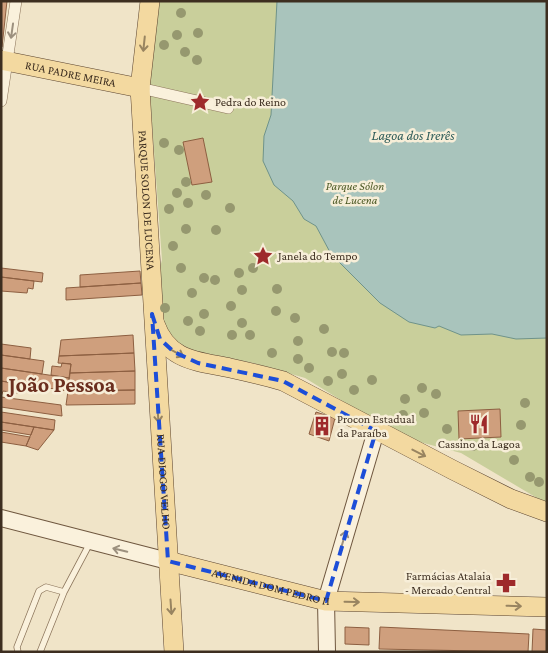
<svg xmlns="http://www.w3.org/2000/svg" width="548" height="653" font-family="'Crimson Pro',serif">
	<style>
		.green { fill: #c9cf9b }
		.water { fill: #a9c4bc; stroke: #6f938a }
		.building { fill: #cf9f7d; stroke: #8d5f41 }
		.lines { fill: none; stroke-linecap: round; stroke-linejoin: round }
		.lane-casing { stroke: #8d765c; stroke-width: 7 }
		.street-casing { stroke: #8d765c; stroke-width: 12 }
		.secondary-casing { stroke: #6f573f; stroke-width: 18 }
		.primary-casing { stroke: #5b4430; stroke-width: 20 }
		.lane { stroke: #faf1dc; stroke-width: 5.5 }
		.street { stroke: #faf1dc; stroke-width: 11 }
		.secondary { stroke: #faf1dc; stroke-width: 16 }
		.primary { stroke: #f3d9a0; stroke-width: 19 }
		.tree { fill: #96986f }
		.oneway { stroke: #9c907e }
		.oneway2 { stroke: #988460 }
		.marked { fill: none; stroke: #1d4ed8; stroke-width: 4; stroke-dasharray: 10 6; stroke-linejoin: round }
		.labels { text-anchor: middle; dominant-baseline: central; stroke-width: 5; stroke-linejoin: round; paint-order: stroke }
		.street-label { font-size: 12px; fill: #3d2e20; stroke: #f7eed8 }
		.poi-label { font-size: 12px; fill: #3d2e20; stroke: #f7eed8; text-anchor: start }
		.park-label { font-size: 12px; font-style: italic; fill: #4d5a26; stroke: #f7eed8 }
		.water-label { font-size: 14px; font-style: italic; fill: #2f5d5a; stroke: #f7eed8 }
		.town-label { font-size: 22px; font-weight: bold; fill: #6b2e1e; stroke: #f7eed8 }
	</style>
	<rect width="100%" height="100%" fill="#f0e4c8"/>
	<path class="green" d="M158 1H547V504L461 453 401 437 305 378 253 363 194 352 174 340 160 318 159 271 162 260 148 69Z"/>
	<path class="water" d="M277 1H547V338L516 339 492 334 461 335 439 326 435 328 409 322 380 303 331 254 316 226 304 219 293 201 274 185 263 161 264 136 271 115Z"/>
	<path class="building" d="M1 1H7L2 47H1Z
		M203 138 212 182 192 185 183 142Z
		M1 268 43 273 42 282 1 277Z
		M140 271 141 283 80 287V275Z
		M1 277 34 281 33 289 28 288 27 293 1 291Z
		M141 283 142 295 66 300V288Z
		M133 335 134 353 59 356 61 340Z
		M1 344 31 348 30 359 1 355Z
		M134 353 135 371 70 373 71 364 58 363 59 356Z
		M1 355 44 361 42 374 1 368Z
		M62 363 71 364 69 378 51 375 52 366 61 367Z
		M1 368 69 378 68 391 1 381Z
		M135 371V390L68 391 70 373Z
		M1 381 19 384 18 393 3 391 1 397Z
		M135 390V404L66 405 68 391Z
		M1 397 61 405 62 416 1 407Z
		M500 409 501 437 459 439 458 411Z
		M1 412 55 420 54 430 1 422Z
		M316 412 335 418 329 441 309 434Z
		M1 422 34 427 31 435 1 430Z
		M34 427 54 430 38 450 26 446Z
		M1 432 30 437 26 446 1 442Z
		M345 627 369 628V645L345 644Z
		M380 627 529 634 528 652 379 649Z
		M533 629 547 630V652H532Z"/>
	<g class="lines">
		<defs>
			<path id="lane" d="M18 652 17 647 39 591 46 587 64 592
				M40 652 64 592 90 543"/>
			<path id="street" d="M140 88 228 108
				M1 101 16 1"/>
			<path id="secondary" d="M1 518 168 561
				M327 652 326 601 376 431"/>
			<g id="primary">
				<path id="s1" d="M150 1 140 88 174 652"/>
				<path id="s2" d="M1 60 140 88"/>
				<path d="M155 324C168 361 197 361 230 368 248 372 265 376 283 381L453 470 511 499 547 512"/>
				<path id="s3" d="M168 561 326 601 547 607"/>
			</g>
		</defs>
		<use href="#lane" class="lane-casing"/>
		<use href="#street" class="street-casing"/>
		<use href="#secondary" class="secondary-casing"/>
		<use href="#primary" class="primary-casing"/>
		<use href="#lane" class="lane"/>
		<use href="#street" class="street"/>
		<use href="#secondary" class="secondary"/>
		<use href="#primary" class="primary"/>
	</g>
	<g class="tree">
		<circle cx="181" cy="13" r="5"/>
		<circle cx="198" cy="33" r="5"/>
		<circle cx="177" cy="35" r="5"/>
		<circle cx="164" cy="45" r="5"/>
		<circle cx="185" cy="52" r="5"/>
		<circle cx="197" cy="60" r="5"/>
		<circle cx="164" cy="143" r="5"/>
		<circle cx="179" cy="150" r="5"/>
		<circle cx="186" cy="182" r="5"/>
		<circle cx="177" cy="193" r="5"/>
		<circle cx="206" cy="195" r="5"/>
		<circle cx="188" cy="203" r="5"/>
		<circle cx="230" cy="208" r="5"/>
		<circle cx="169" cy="209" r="5"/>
		<circle cx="186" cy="229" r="5"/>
		<circle cx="216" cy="230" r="5"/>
		<circle cx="173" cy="246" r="5"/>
		<circle cx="181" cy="268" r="5"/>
		<circle cx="253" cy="268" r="5"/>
		<circle cx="239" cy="273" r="5"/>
		<circle cx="204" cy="278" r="5"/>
		<circle cx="215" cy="280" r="5"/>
		<circle cx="277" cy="289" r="5"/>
		<circle cx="242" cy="290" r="5"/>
		<circle cx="192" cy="293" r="5"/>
		<circle cx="231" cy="306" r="5"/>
		<circle cx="165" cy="308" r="5"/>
		<circle cx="276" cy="311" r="5"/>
		<circle cx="204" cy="314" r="5"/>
		<circle cx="295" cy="318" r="5"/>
		<circle cx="188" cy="321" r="5"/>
		<circle cx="242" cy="323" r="5"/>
		<circle cx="324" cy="329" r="5"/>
		<circle cx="200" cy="331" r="5"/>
		<circle cx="232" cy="335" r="5"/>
		<circle cx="250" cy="335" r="5"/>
		<circle cx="298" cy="341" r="5"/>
		<circle cx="332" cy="352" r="5"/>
		<circle cx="272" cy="353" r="5"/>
		<circle cx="344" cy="353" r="5"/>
		<circle cx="298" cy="359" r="5"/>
		<circle cx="309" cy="368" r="5"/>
		<circle cx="342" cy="374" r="5"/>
		<circle cx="372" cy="380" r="5"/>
		<circle cx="328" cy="381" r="5"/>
		<circle cx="422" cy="388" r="5"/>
		<circle cx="354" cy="390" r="5"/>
		<circle cx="436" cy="394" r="5"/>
		<circle cx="405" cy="399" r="5"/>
		<circle cx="525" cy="403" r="5"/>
		<circle cx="424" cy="413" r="5"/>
		<circle cx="403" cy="415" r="5"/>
		<circle cx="521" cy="425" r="5"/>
		<circle cx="447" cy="429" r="5"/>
		<circle cx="473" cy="446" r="5"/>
		<circle cx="514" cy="460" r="5"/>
		<circle cx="530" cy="477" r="5"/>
		<circle cx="539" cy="482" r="5"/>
	</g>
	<defs><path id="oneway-shaft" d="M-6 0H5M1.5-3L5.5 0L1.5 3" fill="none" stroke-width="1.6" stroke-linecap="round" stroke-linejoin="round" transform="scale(1.25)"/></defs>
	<g class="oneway">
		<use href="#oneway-shaft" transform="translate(12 31) rotate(98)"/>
		<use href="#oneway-shaft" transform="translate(344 538) rotate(-74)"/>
		<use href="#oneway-shaft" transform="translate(120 550) rotate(-166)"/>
	</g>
	<g class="oneway2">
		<use href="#oneway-shaft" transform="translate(144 44) rotate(96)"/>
		<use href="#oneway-shaft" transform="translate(177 353) rotate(29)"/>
		<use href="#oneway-shaft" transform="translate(158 415) rotate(86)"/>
		<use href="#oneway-shaft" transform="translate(419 453) rotate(27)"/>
		<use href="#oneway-shaft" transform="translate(352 602) rotate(1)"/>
		<use href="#oneway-shaft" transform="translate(514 606) rotate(2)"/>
		<use href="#oneway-shaft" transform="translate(171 607) rotate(86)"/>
	</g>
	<path class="marked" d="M152 314 160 339 174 352 198 363 283 381 376 431 326 601 168 561Z"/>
	<defs>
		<symbol id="sight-bare" viewBox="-9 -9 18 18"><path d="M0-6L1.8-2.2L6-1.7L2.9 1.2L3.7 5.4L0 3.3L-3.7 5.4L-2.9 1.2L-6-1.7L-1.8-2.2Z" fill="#9e2a2b" stroke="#f7eed8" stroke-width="2.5" paint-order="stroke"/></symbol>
		<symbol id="restaurant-bare" viewBox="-9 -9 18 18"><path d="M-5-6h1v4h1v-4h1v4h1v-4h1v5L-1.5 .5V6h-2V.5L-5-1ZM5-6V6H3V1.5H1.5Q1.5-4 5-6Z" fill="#9e2a2b" stroke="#f7eed8" stroke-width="2.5" paint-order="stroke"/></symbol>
		<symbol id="building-bare" viewBox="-9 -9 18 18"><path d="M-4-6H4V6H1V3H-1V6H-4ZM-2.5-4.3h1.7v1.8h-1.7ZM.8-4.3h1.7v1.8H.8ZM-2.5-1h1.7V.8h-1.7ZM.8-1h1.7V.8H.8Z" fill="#9e2a2b" stroke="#f7eed8" stroke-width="2.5" paint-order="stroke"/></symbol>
		<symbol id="pharmacy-bare" viewBox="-9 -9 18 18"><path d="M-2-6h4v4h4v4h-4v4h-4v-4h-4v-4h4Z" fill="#9e2a2b" stroke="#f7eed8" stroke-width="2.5" paint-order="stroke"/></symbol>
	</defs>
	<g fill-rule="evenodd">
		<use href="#sight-bare" x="186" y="88" width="28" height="28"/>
		<use href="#sight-bare" x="249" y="242" width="28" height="28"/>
		<use href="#restaurant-bare" x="465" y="410" width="28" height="28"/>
		<use href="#building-bare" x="308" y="412" width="28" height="28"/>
		<use href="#pharmacy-bare" x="492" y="569" width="28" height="28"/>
	</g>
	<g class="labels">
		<g class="street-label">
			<text stroke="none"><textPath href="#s2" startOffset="71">RUA PADRE MEIRA</textPath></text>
			<text stroke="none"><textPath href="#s1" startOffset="200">PARQUE SOLON DE LUCENA</textPath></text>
			<text stroke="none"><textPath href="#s1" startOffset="482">RUA DIOGO VELHO</textPath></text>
			<text stroke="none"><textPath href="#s3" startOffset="106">AVENIDA DOM PEDRO II</textPath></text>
		</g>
		<g class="poi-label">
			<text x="215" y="102">Pedra do Reino</text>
			<text x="278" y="256">Janela do Tempo</text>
			<text x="337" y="419">Procon Estadual<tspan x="337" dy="14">da Paraíba</tspan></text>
			<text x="479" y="444" text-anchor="middle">Cassino da Lagoa</text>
			<text x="491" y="576" text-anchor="end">Farmácias Atalaia<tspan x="491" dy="14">- Mercado Central</tspan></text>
		</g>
		<g class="park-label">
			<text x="355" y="186">Parque Sólon<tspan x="355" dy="14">de Lucena</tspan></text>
		</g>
		<g class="water-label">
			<text x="413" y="135">Lagoa dos Irerês</text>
		</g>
		<g class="town-label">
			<text x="62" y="384">João Pessoa</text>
		</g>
	</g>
	<rect width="548" height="653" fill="none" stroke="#3d2e20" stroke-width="5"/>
</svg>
